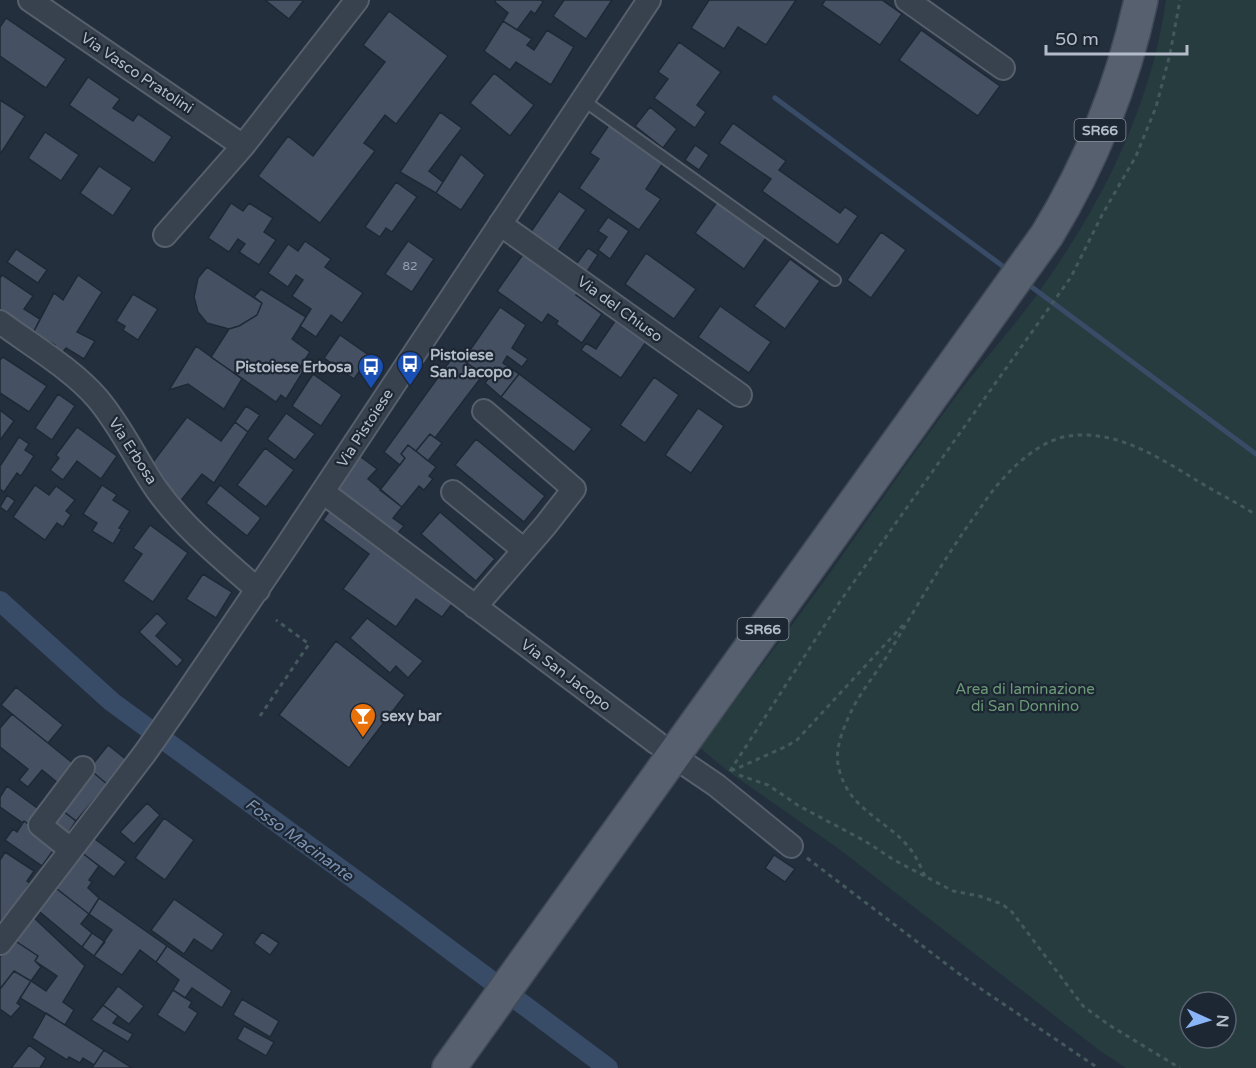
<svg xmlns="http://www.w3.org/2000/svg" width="1256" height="1068" font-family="'Varela Round',sans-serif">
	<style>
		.green { fill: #263c3f; fill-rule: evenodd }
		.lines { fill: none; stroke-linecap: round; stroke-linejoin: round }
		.stream { stroke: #394c67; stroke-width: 5 }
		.canal { stroke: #394c67; stroke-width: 20 }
		.building { fill: #455162; stroke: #1f2835; stroke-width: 1.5 }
		.service-casing { stroke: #565f6c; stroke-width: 14 }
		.minor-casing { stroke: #565f6c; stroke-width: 26 }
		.primary-casing { stroke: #414a57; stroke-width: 36 }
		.path { stroke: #44595c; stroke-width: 3; stroke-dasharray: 4.5 4.5; stroke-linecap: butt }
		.service { stroke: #38414e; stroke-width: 10 }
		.minor { stroke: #38414e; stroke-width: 22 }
		.primary { stroke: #56606e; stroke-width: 33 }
		.labels { text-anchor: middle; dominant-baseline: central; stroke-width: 4.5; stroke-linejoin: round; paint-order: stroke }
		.number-label { font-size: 12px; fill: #98a1af }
		.shield { fill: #1d2633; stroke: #878f9c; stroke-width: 1.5 }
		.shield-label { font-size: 14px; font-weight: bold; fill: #b4bcc9 }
		.street-label { font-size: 15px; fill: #b4bcc9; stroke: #1d2633 }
		.poi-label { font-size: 15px; font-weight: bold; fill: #b4bcc9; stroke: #1d2633; text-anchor: start }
		.park-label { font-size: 15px; fill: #6b9a76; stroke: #1d2633 }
		.water-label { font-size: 16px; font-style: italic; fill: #7c92b1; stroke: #1d2633 }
	</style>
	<rect width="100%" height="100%" fill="#242f3e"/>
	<path class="green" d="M1166 0H1256V1068H1126L1099 1050 839 849 729 772 700 748C740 693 782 639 822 584 865 524 907 462 951 403 979 365 1011 331 1038 293 1101 206 1151 107 1166 0ZM1190 1002H1226V1038H1190Z"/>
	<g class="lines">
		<path class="stream" d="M775 98 1008 270
			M1025 282 1256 454"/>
		<path class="canal" d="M0 601 112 702 398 911 608 1068"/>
	</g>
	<path class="building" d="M265 0H304L289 19Z
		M496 0H541L543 2 535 14 531 11 517 30 503 21 508 13 495 2Z
		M564 0H612L586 39 553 16Z
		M709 0H796L766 45 738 27 724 49 691 28Z
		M825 0H882L902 14 880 45 822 5Z
		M389 11 448 56 396 124 385 115 364 143 375 151 320 223 258 176 288 136 313 156 385 62 363 45Z
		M6 18 66 59 46 88 0 56V27Z
		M503 21 532 39 527 45 534 50 547 30 574 47 551 85 516 62 510 70 484 51Z
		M921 30 1000 86 978 116 899 60Z
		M679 42 721 72 697 105 706 112 695 128 654 98 668 79 658 72Z
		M494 73 534 105 510 136 470 103Z
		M88 77 120 99 113 108 133 121 138 114 172 137 154 163 69 105Z
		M0 100 25 116 1 153 0 152Z
		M650 107 677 129 663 148 635 126Z
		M440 112 462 128 429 171 443 182 436 193 400 172Z
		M733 123 786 161 779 170 840 213 845 207 858 216 838 245 762 191 771 179 719 143Z
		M609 125 663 163 646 189 661 199 639 230 579 188 599 159 590 153Z
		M45 132 79 155 61 181 28 158Z
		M695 145 709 155 699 170 685 160Z
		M461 154 485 175 461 210 436 193Z
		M99 166 132 188 113 216 80 193Z
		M396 182 417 197 392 232 386 228 380 237 365 227Z
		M559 191 586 210 557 252 530 233Z
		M717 202 766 238 744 269 695 233Z
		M231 203 243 211 249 203 273 218 264 232 276 240 259 265 239 252 245 244 238 239 229 252 208 238Z
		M608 217 629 231 610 259 598 250 607 237 598 231Z
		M881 232 906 250 871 298 847 280Z
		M305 241 331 259 325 267 363 293 342 323 331 315 316 337 300 326 311 309 292 296 303 280 296 275 288 287 268 273 288 244 298 251Z
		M408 241 434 259 412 292 385 274Z
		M529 246 584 285 576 295 602 314 582 343 556 324 558 321 548 314 542 323 497 291Z
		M588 248 598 255 586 273 575 266Z
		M16 249 47 270 38 283 7 262Z
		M646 253 696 289 674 319 625 284Z
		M790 259 820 281 785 329 754 306Z
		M207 267 262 303 257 315 239 326 229 329 207 323 198 312 194 297 198 278Z
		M2 275 33 296 24 309 40 319 33 333 0 311V278Z
		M78 275 102 292 77 332 95 341 84 359 66 348 60 356 51 351 55 345 33 333 54 293 63 300Z
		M261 289 306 317 292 339 310 352 300 367 304 370 286 399 281 395 276 402 211 357 229 329 239 326 257 315 262 303 254 297Z
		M133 294 158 309 138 340 123 330 125 326 116 321Z
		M720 306 771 342 749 373 698 337Z
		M500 307 526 325 512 348 528 359 522 367 507 356 503 363 519 374 501 397 485 383 488 379 463 360Z
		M615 321 646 342 621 378 581 350 586 343 596 349Z
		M340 335 370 356 354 379 324 358Z
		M196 346 242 379 224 409 188 384 169 390Z
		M455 354 483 375 435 438 430 434 416 451 408 445 401 454 405 458 400 465 384 452Z
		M3 357 47 386 29 412 0 393V360Z
		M313 374 342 395 321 426 292 406Z
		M519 374 592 429 574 452 501 397Z
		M654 377 679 395 645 443 620 425Z
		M58 394 75 406 52 440 35 428Z
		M246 406 260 415 248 432 235 422Z
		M698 408 724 426 691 473 665 455Z
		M0 410 14 421 1 439 0 438Z
		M286 413 315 434 295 460 267 439Z
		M187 417 221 441 235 422 248 432 214 483 202 474 179 503 153 462Z
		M77 427 117 456 101 479 77 461 63 480 50 470 59 458 56 455Z
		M430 434 442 443 428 461 416 451Z
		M19 437 29 444 25 450 34 456 21 476 17 473 4 492 0 489V466Z
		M476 439 545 496 524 522 455 465Z
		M408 445 436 467 429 476 433 479 424 490 419 486 402 507 380 490 405 458 401 454Z
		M265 448 294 470 266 507 237 485Z
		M357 454 377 469 368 479 402 507 393 518 404 526 393 539 331 493Z
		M35 485 49 495 56 486 75 500 66 511 71 515 63 527 57 523 45 540 13 517Z
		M102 485 117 495 113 500 130 511 119 528 122 529 113 544 92 531 97 523 83 514Z
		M220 485 261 518 247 536 206 503Z
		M7 495 15 501 7 512 0 507Z
		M333 506 451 592 446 599 452 604 442 617 416 599 396 627 343 589 369 554 323 520Z
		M440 512 495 559 476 581 421 534Z
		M150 525 188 553 153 602 123 581 142 554 133 548Z
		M203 574 232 592 216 618 186 599Z
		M157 613 167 623 156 636 183 660 177 667 139 632Z
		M367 618 423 661 408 678 396 666 390 673 350 638Z
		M336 641 405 695 349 768 279 715Z
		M16 687 63 725 48 743 1 705Z
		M12 714 74 764 58 783 42 770 28 787 19 780 28 769 0 747V728Z
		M108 745 127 760 107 784 89 769Z
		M89 769 107 784 76 821 59 808Z
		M7 786 40 810 30 825 24 821 23 823 0 807V797Z
		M147 803 160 815 134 844 120 832Z
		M59 808 76 821 67 835 49 822Z
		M164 818 194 840 165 880 135 858Z
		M24 821 57 845 42 866 5 840 13 829 17 832Z
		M88 834 126 862 114 877 77 849Z
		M77 849 99 866 89 880 92 882 88 888 99 898 89 914 52 885Z
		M5 852 34 871 27 881 30 883 0 927V860Z
		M774 855 795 869 785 882 765 868Z
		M52 885 89 914 81 924 92 933 82 947 35 908Z
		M99 898 167 946 156 962 140 950 122 975 94 956 112 930 89 914Z
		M174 899 224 934 212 951 194 939 184 954 151 930Z
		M31 915 85 966 63 1002 74 1010 65 1025 20 998 31 981 46 991 57 976 35 961 38 956 14 940Z
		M262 932 279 943 270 955 254 943Z
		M92 933 105 942 94 956 82 947Z
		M14 940 38 956 35 961 41 967 31 981 14 971 0 989V957Z
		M167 946 232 991 222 1008 192 988 185 998 173 990 179 980 156 962Z
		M14 971 31 981 17 1003 21 1006 11 1017 0 1009V989Z
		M118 986 144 1006 129 1024 103 1005Z
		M173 990 192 1002 189 1007 198 1013 185 1033 157 1015Z
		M242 999 279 1021 270 1037 233 1015Z
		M103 1005 118 1016 113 1023 133 1034 128 1042 91 1020Z
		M46 1013 104 1050 94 1065 83 1058 80 1063 69 1057 67 1060 32 1038Z
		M244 1026 274 1042 266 1056 237 1039Z
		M29 1045 46 1058 40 1068H11Z
		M104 1050 132 1068H92Z"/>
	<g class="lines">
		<defs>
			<path id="service" d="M583 100 835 280"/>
			<path id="minor" d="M30 0 243 146 357 0
				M907 0 1003 68
				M500 224 740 395
				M165 235 243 146
				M0 322C31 345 72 369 97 398 121 426 136 460 157 490 185 529 222 558 258 590
				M323 492 657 743
				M453 492 524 550
				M475 607 545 526 574 489 484 411
				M685 764 716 785 791 846
				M70 849 40 825 83 768
				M0 943 145 753 182 700 284 550 649 0"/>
			<path id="primary" d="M449 1068 1047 235C1091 163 1123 83 1141 0"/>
		</defs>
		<use href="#service" class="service-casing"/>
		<use href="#minor" class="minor-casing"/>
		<use href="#primary" class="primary-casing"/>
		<path class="path" d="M260 716 309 644 276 620
			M730 771 841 600 1071 277 1102 215 1136 156 1156 107 1170 54 1180 0
			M731 771 785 747 797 740 903 625
			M739 775 768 785 799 806 865 841 894 860 953 891 979 896 1002 904 1012 912 1083 1006 1109 1025 1180 1068
			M807 858 962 976 1098 1068
			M925 876C920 865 915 854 907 845 883 818 849 809 839 769 834 751 842 732 849 716 859 693 877 673 890 651 919 603 946 555 979 510 986 500 993 489 1001 481 1017 462 1043 440 1068 436 1118 429 1161 459 1201 483 1219 494 1238 503 1256 515"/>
		<use href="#service" class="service"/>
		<use href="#minor" class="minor"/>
		<use href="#primary" class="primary"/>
	</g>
	<defs>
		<symbol id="bus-pin" viewBox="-11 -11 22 30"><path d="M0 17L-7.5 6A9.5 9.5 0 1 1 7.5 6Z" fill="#1a4fb4" stroke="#1d2633"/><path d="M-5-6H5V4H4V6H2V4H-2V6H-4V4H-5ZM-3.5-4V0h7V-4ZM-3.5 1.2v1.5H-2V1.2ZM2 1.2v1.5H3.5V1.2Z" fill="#fff"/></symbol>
		<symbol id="bar-pin" viewBox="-11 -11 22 30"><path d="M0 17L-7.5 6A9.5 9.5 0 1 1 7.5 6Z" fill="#e8710a" stroke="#1d2633"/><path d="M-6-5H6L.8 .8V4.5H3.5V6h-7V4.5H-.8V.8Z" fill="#fff"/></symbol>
	</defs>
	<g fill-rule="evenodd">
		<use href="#bus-pin" x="395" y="349" width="30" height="40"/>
		<use href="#bus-pin" x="356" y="352" width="30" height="40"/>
		<use href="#bar-pin" x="348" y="701" width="30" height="40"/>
	</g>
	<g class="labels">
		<g class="number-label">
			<text x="410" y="266">82</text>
		</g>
		<g class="shield">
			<rect x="1074.5" y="119" width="51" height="22" rx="4.5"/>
			<rect x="737.5" y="618" width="51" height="22" rx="4.5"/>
		</g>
		<g class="shield-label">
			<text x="1100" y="130">SR66</text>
			<text x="763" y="629">SR66</text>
		</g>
		<g class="street-label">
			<text transform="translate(137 73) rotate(34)">Via Vasco Pratolini</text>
			<text transform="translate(620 309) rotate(36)">Via del Chiuso</text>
			<text transform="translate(365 428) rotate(-57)">Via Pistoiese</text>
			<text transform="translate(133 451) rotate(57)">Via Erbosa</text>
			<text transform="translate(566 675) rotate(37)">Via San Jacopo</text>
		</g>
		<g class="poi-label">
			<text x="430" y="355">Pistoiese<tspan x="430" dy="17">San Jacopo</tspan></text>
			<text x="352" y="367" text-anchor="end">Pistoiese Erbosa</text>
			<text x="382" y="716">sexy bar</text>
		</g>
		<g class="park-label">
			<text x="1025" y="689">Area di laminazione<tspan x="1025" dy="17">di San Donnino</tspan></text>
		</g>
		<g class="water-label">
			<text transform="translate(299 840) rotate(36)">Fosso Macinante</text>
		</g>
	</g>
	<g transform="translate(1208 1020) rotate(94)"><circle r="28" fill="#1d2633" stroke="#59626f" stroke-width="1.5"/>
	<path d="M0-4.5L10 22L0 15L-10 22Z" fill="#8ab4f8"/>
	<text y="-9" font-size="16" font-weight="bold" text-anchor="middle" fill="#b4bcc9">N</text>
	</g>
	<path d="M1046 45v9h141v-9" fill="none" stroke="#b4bcc9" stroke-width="3"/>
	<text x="1055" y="45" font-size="18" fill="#b4bcc9" stroke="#1d2633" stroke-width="4.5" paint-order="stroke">50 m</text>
</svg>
